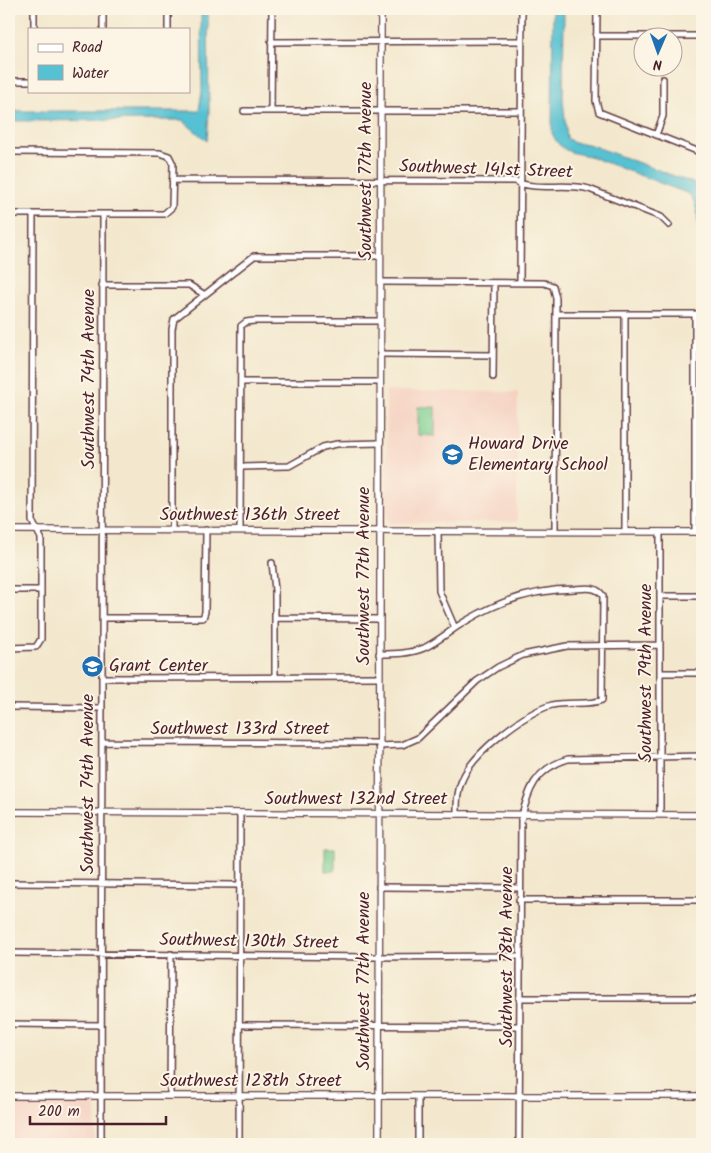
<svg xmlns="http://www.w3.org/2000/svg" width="711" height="1153" font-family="Kalam,sans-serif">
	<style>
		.built { fill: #f5d2c2 }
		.green { fill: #79cd90; stroke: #62765e }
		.water { fill: #56c1d2; stroke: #50707e }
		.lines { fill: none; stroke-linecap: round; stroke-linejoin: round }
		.minor-casing { stroke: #633d43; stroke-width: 8 }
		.tertiary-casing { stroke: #633d43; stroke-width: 8 }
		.minor { stroke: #fff; stroke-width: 5 }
		.tertiary { stroke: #fff; stroke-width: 5.5 }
		.labels { text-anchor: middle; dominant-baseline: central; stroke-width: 4; stroke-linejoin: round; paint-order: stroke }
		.street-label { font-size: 18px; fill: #4a1f2b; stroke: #fcf5e5 }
		.poi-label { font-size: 18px; fill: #4a1f2b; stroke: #fcf5e5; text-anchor: start }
	</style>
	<rect width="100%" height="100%" fill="#fcf5e5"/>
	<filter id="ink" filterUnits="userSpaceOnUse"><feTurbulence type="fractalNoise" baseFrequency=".02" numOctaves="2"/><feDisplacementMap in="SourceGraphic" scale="10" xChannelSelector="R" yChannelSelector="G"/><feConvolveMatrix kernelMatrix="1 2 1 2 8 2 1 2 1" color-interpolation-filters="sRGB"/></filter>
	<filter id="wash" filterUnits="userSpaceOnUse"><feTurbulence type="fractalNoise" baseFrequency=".0096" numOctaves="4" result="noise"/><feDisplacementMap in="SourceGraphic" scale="20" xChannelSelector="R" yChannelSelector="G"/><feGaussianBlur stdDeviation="1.12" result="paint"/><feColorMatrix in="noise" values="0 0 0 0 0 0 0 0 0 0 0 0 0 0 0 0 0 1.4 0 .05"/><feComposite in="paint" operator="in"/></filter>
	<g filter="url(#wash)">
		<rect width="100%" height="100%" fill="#f3e8ce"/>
		<path class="built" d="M386 391 518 392 517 522 391 523 387 518Z
			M9 1103 93 1104 96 1106 95 1144H9Z"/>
		<path class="green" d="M418 407H435V436L418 435Z
			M325 848H335V871H325Z"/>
		<path class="water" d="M201 9H208L209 111 207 141 182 120 9 121V111H199L202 90Z
			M553 9H564L563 100 567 138 574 143 588 144 693 183 702 191V240C695 225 701 206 689 194L589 156C571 152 561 153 552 133Z"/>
	</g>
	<g filter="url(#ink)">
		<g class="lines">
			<defs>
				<path id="minor" d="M597 9 596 101 599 112 702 153
					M34 29V9
					M103 29V9
					M168 29V9
					M596 36H702
					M271 42 521 41
					M9 81H29
					M244 111H521
					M271 111 272 9
					M656 135 663 116V79
					M9 152 160 153 169 156 173 164 172 207 164 214H9
					M172 180 515 181C538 192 564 182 589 189L661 217 669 225
					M381 282 544 283 553 286 556 298 555 531
					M520 283 522 9
					M102 285H189L205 295
					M556 314H702
					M380 354 493 355
					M493 377 494 283
					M241 382H380
					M241 467 289 466 323 447 337 444 380 443
					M172 530V329L174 319 254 256H380
					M240 530 241 326 246 322 254 321H380
					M438 531 439 591 455 628
					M625 531V314
					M695 532V314
					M272 563 275 590V677
					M9 590H41
					M660 596H702
					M102 618H203L205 612 206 530
					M275 618 379 619
					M9 648 36 647 41 639V538L32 521 33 214
					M379 654C395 654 409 654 424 648 439 641 452 629 466 621 499 601 537 589 575 589 585 588 597 586 603 596L602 700C588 706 568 701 552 705 524 713 473 753 462 780 457 791 457 803 457 814
					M660 673H702
					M102 678 379 677
					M9 707 102 708
					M102 742 379 743
					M379 746 402 745 418 738 477 681 498 667 523 655 567 646 660 645
					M660 814V532
					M9 883 240 885
					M379 887 520 888
					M519 900H702
					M9 953 371 957 519 956
					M519 998H702
					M9 1024 101 1025
					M240 1025 520 1026
					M170 1096 171 954
					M418 1142V1097
					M101 1144 103 215
					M239 1144 240 813
					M519 1144 521 820C528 790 535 769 568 759L702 756"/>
				<path id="tertiary" d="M9 530 702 532
					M9 812 702 815
					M9 1096H702
					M379 1144 381 9"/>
			</defs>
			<use href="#minor" class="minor-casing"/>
			<use href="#tertiary" class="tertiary-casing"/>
			<use href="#minor" class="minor"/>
			<use href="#tertiary" class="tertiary"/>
		</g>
	</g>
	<defs>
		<symbol id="school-disc" viewBox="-11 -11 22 22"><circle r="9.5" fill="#1f6fb2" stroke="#fcf5e5"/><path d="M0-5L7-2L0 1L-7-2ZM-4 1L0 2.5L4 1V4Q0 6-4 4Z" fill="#fff"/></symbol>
	</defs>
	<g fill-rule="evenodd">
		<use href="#school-disc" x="440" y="442" width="25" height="25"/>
		<use href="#school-disc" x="80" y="654" width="25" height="25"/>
	</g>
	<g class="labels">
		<g class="street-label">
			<text transform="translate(486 170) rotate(2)">Southwest 141st Street</text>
			<text transform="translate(366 171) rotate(-90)">Southwest 77th Avenue</text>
			<text transform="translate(89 379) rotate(-90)">Southwest 74th Avenue</text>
			<text x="250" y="515">Southwest 136th Street</text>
			<text transform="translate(364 576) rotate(-90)">Southwest 77th Avenue</text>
			<text transform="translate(646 673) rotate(-90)">Southwest 79th Avenue</text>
			<text x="240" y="729">Southwest 133rd Street</text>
			<text transform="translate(88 784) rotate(-90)">Southwest 74th Avenue</text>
			<text x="356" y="799">Southwest 132nd Street</text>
			<text transform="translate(249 942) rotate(1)">Southwest 130th Street</text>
			<text transform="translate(507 957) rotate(-90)">Southwest 78th Avenue</text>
			<text transform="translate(364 981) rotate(-90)">Southwest 77th Avenue</text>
			<text x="251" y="1081">Southwest 128th Street</text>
		</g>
		<g class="poi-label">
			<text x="468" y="444">Howard Drive<tspan x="468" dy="21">Elementary School</tspan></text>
			<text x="109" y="666">Grant Center</text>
		</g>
	</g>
	<rect width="711" height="1153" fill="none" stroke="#fcf5e5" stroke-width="30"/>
	<rect x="28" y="28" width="162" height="65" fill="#fcf5e5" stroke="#b59f9b"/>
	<rect x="38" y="44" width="25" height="8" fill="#ffffff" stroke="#b59f9b"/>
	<text x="72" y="52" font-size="15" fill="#4a1f2b">Road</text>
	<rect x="38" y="65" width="25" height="15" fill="#56c1d2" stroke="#b59f9b"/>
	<text x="72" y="78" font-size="15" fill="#4a1f2b">Water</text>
	<g transform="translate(658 52) rotate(182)"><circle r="24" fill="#fcf5e5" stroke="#b59f9b"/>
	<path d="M0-4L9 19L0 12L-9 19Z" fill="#1f6fb2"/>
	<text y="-8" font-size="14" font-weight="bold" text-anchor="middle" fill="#4a1f2b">N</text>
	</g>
	<path d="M30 1116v8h136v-8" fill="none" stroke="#4a1f2b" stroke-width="2.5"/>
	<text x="38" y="1116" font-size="15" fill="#4a1f2b" stroke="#fcf5e5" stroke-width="4" paint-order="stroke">200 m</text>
</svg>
